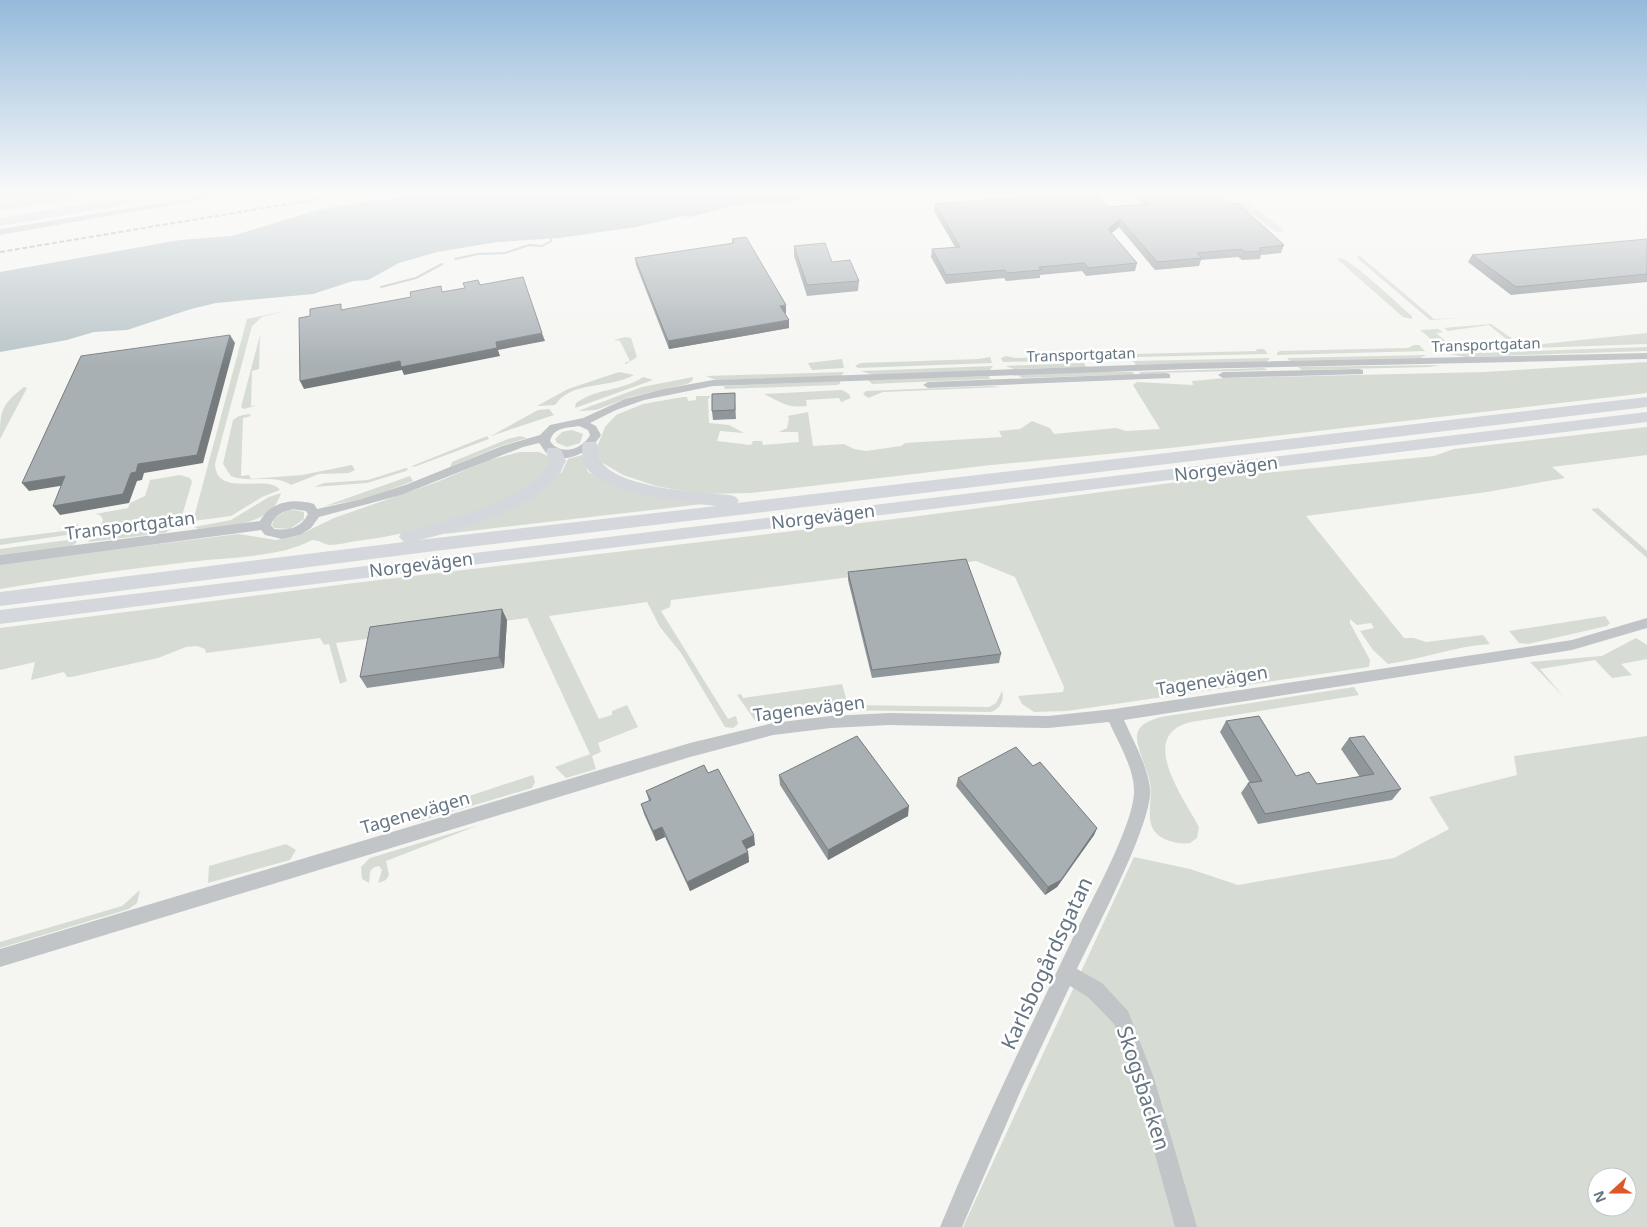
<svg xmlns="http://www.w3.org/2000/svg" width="1647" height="1227" font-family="'Noto Sans',sans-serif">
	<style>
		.green { fill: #d6dcd3; fill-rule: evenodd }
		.water { fill: #b8c4c8 }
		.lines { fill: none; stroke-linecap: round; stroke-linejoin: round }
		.stream { stroke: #b8c4c8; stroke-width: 2 }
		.minor { fill: #c1c5c8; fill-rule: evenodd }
		.highway { fill: #d4d8dc; fill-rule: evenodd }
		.rail { stroke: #a0a6ab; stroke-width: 2; stroke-dasharray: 5 2.5; stroke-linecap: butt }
		.wall { fill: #90979b }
		.shaded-wall { fill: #767b7e }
		.building { fill: #a8b0b4; stroke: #767b7e }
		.labels { text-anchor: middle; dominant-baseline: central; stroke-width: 5; stroke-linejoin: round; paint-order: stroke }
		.far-street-label { font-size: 15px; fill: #657582; stroke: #fff }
		.street-label { font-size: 18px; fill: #657582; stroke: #fff }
		.near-street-label { font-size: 21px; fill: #657582; stroke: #fff }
	</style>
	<rect width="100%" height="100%" fill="#f5f5f2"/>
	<path class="green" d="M0 194H107L0 211Z
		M1226 194C1241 194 1272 221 1285 231L1276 232Z
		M1359 255 1434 319 1461 318 1430 320 1357 258Z
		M1340 258C1352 260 1399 305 1412 316V319L1403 317 1337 259Z
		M285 311 262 317 252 326 215 464C216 499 269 473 280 490L262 497 231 516 193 521 247 319Z
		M1491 324 1523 346 1647 333V344L1445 351 1420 330 1438 329 1443 332 1436 333 1455 349 1511 343 1489 325 1448 331 1444 328Z
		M260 335 259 369 252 371 251 406 258 405 244 409 241 407Z
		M625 337 631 338 637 357 626 364 624 363 630 361 620 341 614 340Z
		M1414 345H1419L1425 351 1277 355V353L1280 351 1408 348Z
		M1647 347V351L1465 357 1450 354Z
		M1257 349H1264L1268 354 1134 357V354L1256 351Z
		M1426 355 1420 358 1290 361 1287 358Z
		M1006 356 1015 358 1079 356 1082 360 1003 362 1001 358Z
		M990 357 992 363 858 368 855 366 861 363 979 359Z
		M1270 358 1267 362 1136 365 1133 361Z
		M842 359 844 368 812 370 808 363Z
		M1647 362V393L1170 448 991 465 751 493 700 494 656 486 623 475 601 462 597 447 605 427 616 415 643 404 683 397H687L688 401 696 400V396H711L708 399 709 423 729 425 744 433 720 431 717 441 751 445 753 441H762L763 445 799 442 798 432H779L787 428 789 419 788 416 782 417 808 412 813 446 844 444 854 449 866 451 901 446 905 443 1002 437 999 431 1020 429 1032 421 1050 428 1054 434 1116 428 1126 431 1160 429 1133 385 1137 382 1193 385 1192 381 1225 378 1484 372Z
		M1084 363 1086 367 1014 369 1005 366Z
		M1440 365 1429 367 1302 370 1298 367Z
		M993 366 990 370 985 371 873 375 861 371Z
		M1264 368 1268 370 1158 373 1141 376 1139 372Z
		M619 372 634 375C610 389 572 380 555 405L537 406 568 389Z
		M844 372 841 376 836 377 716 380 706 376Z
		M1096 372H1133L1135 377 1116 375 1022 378 1018 375Z
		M989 376 990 379H987L872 384 868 380Z
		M643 377 653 380 575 408 576 403C597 388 623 391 643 377Z
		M693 377 692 381 687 384 630 397 596 410 578 411 642 387Z
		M840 381V384L836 385 725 389 724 386Z
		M991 386 1002 387 883 392 868 398 863 394 866 391Z
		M24 387 27 388 0 439C0 411 1 405 24 387Z
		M842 390 849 394 851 398 841 402 839 398 806 400 807 406C785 408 783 403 764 394Z
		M549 409 554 415 491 436 538 410Z
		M249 414 251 416 243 418 241 476 249 475 251 479 302 475 352 465 355 470 349 473 319 474 291 485C274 473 250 484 231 476L223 464 233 420 239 416Z
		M1647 427V455L1552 467 1565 478 1487 492 1306 516 1404 638H1414L1426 642 1483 635 1490 644C1455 646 1423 659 1388 664L1373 650 1360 631 1374 628 1371 623 1357 625 1350 619V623L1370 660 1369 667 1067 711 1034 712 1022 704 1018 696 1063 692 1064 687 1015 577 976 561 671 600 670 607 661 611 728 719 736 716 738 724 733 728 725 727 681 653 660 627 647 602 549 616 599 719 612 715V711L627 705 638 727 598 743 601 752 592 756 596 769 566 778 555 767 590 754 527 618 336 643 347 681 340 684 329 644 324 645 320 638 206 653 205 649 197 646 186 647 158 658 71 677H67L64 672 31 680 35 662 0 670V628L346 584 911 517 1186 481 1434 456 1454 449Z
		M572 430 583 434 580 443 567 447 557 443 555 439 562 432Z
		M487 436 489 439 414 467 412 466Z
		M520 436 527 438 500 446 450 467 452 462 508 439Z
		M520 452H539L550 457 551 462C528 509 406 535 357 541 348 542 339 545 330 545 323 544 319 540 312 540 280 558 226 557 189 562 126 569 63 578 0 589V564L238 534 276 540 297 536 334 518 437 482 489 460Z
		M582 455 588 472C625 493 670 502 712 503L444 534 555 477 562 472 568 459Z
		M406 468 408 469 406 471 367 483 314 487 324 483 368 480Z
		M180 475 190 478 192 482 181 519 178 523 92 532 101 525 103 520 100 515 95 514 128 508 130 503 145 496 150 480Z
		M410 476 413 481 368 498 325 506Z
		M281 493C272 526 225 527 198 529L194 527 231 520 269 497Z
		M1598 508 1647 551V558L1591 509Z
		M290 509 304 512V519L290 529 274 528 272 525 274 518Z
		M70 524H77L81 529 80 533 0 545V539L64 531Z
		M173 527 165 533 88 542 91 538Z
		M75 539 77 542 72 546 0 555V549Z
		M1605 616 1610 623 1607 626 1528 644 1519 643 1509 631Z
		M1636 638 1647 645V659L1621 664 1632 675 1612 678 1595 660 1540 669 1564 697 1530 662 1602 656Z
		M842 684 848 705 989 707 996 703 1002 691C1005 700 1000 709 991 712L823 710 775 716 756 722 737 695 741 694 743 698Z
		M1354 687 1359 695 1191 722C1136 735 1184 798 1199 827L1197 838 1190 843C1178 845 1159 840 1153 829 1146 817 1153 796 1150 783 1148 769 1133 743 1138 731 1141 723 1154 719 1161 717Z
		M1647 736V1227H963L1134 857 1190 869 1238 885 1394 858 1449 829 1429 797 1517 775 1514 756ZM1597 1177H1627V1207H1597Z
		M533 775 535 782 532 788 417 822 415 814Z
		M479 825 386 861 389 875 386 880 378 883 382 870 379 866C367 868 371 875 369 883L362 879 361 867 370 858Z
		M286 844 296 850 290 860 208 883 209 866Z
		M140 890 137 903 129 909 0 948V942L122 906Z"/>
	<path class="water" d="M419 194H826L785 202 735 205 690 217 683 216 636 227 559 238 497 242 437 252 399 263 368 280 353 281 313 294 216 303 191 309 127 330 94 332 67 340 0 352V272L180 240 232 236 321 209Z"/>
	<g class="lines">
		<path class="stream" d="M455 259 478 254 505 253 529 245 542 246 551 241V237
			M381 287 416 278 442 264"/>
		<path class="minor" d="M216 194H234L0 235V229Z
			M1647 353V359L1189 369 713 386 644 400 616 410 590 423 596 426 601 435C592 451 564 467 546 453 544 450 541 445 539 443L523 447 401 495 319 517 311 528 300 535 282 539 265 535 261 530 0 565V555L260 521C271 501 294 498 314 504L317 509 362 499 408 484 502 446 540 435 550 425 583 418 625 399 664 389 713 380 1189 363ZM579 426 588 430 590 435C582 450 560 456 550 441 554 427 566 428 579 426ZM292 509 306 511 308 514C301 528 288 531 274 529L271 525C274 515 283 512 292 509Z
			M1359 369 1363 370V374L1223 378 1218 375 1223 372Z
			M1166 373 1170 374V378L928 388 923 385 928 382Z
			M1647 618V628L1572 650 1124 720C1133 741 1147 764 1150 788 1154 821 1094 933 1077 969L1102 983 1128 1011 1154 1078 1197 1227H1175L1134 1078 1114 1024 1088 997 1070 986 1021 1090 962 1227H940C980 1130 1026 1036 1071 942 1087 909 1136 822 1134 789 1133 766 1118 742 1109 722L1048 728 889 725 831 728 773 735 690 757 0 967V949L690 743 773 723 831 716 889 713 1048 716 1114 709 1572 640Z"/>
		<path class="highway" d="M146 194H172L166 198 0 226V218Z
			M1647 397V407L435 551 0 606V592L404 542 399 537 401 533C446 520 524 504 550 461L546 452 548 448H560L566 461C563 466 561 473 557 478 531 509 458 531 419 540L717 506C687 503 596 494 583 462 582 457 582 451 582 446L584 442H596C600 448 598 455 601 461 617 488 701 493 730 495L736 497 739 501 737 503Z
			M1647 412V422L249 592 0 624V610Z"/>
		<path class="rail" d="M0 252 348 194"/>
	</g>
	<path class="wall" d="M1132 194H1221L1232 204 1284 245 1281 253 1261 255 1260 259 1242 260 1238 257 1201 260 1199 266 1155 270 1119 227 1111 233 1137 263 1135 271 1086 276 1082 271 1040 275V278L1006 281 1004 278 946 284 931 257 932 249 955 247 934 211 935 204 1108 207 1142 204Z
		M732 239 786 313H785L789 320V328L669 349 636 265 635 258 732 243Z
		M1647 239V282L1511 295 1468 262 1472 255Z
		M794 246 832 262 859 281 858 291 807 296 794 256Z
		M735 401 736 419 713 420 712 411Z
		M848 572 1001 654 999 663 872 678 848 580Z
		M507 620 504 668 367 688 360 677Z
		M1226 721 1296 776 1317 784 1360 777 1341 749 1349 738 1401 789 1392 800 1258 824 1241 793 1248 783H1250L1220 732Z
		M1033 766 1097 828 1094 835 1057 887 1045 895 956 786 958 778Z
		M708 773 755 845 746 849 748 852 749 862 690 891 665 837 656 841 644 814 641 804 649 801 646 791Z
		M779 775 908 816 828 860 780 785Z"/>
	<path class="shaded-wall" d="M1120 219 1119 227 1107 237 1108 229Z
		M786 305V313L781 314 780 306Z
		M789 320V328L669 349 668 341Z
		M542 333 545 341 498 350 500 356 404 375 402 370 304 389 300 381Z
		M230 335 235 343 203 463 144 473 142 480 137 481 129 503 60 515 53 506 131 473 138 464Z
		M65 476 72 484 29 491 22 483Z
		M502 609 507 620 504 668 499 657Z
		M909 806 908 816 828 860V850Z
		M662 827 665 837 656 841 653 831Z
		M1097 828 1094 835 1057 887 1045 895 1048 887Z
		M754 835 755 845 743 851 742 841Z
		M748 852 749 862 690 891 687 882Z"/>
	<path class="building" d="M1059 194H1096L1108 207 1150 204 1141 194H1221L1232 204 1238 203 1284 245 1259 248 1262 251 1245 252 1241 249 1197 253 1202 258 1157 262 1120 219 1108 229 1137 263 1088 268 1084 263 1039 267 1041 270 1007 273 1005 270 946 275 932 249 960 247 935 204Z
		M746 237 786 305 780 306 789 320 668 341 635 258 734 243 732 239Z
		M1647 239V274L1516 287 1472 255Z
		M825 243 832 262 850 260 859 281 807 285 794 246Z
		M523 277 542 333 496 342 497 348 401 367 400 361 300 381 299 318 310 316V309L341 304V310L411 297 410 292 441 286 442 292 465 288 463 283 478 280 480 285Z
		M230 335 197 455 138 464 136 472 131 473 123 494 53 506 65 476 22 483 81 356Z
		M735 393V410L712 411V394Z
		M966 559 1001 654 872 670 848 572Z
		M502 609 499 657 360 677 370 627Z
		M1259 716 1296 776 1309 772 1317 784 1374 774 1349 738 1364 736 1401 789 1265 814 1248 783 1262 781 1226 721Z
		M857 736 909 806 828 850 779 775Z
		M1016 747 1033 766 1040 762 1097 828 1061 880 1048 887 958 778Z
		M704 765 708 773 718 769 754 835 742 841 748 852 687 882 662 827 653 831 641 804 651 800 646 791Z"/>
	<linearGradient id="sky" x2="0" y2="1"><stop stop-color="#95badb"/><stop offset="0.53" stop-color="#fafaf9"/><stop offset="1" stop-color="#fafaf9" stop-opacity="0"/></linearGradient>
	<rect width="1647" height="366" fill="url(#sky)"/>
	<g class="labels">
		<g class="far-street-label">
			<text transform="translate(1486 344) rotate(-2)">Transportgatan</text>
			<text transform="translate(1081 354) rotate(-2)">Transportgatan</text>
		</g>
		<g class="street-label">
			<text transform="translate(1226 468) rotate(-7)">Norgevägen</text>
			<text transform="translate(823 516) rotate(-7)">Norgevägen</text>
			<text transform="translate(130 525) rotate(-7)">Transportgatan</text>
			<text transform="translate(421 564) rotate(-7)">Norgevägen</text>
			<text transform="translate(1212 680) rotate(-9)">Tagenevägen</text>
			<text transform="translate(809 708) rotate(-7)">Tagenevägen</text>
			<text transform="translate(415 812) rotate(-16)">Tagenevägen</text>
		</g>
		<g class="near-street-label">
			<text transform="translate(1046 963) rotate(-65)">Karlsbogårdsgatan</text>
			<text transform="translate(1144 1088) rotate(72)">Skogsbacken</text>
		</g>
	</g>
	<g transform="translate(1612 1192) rotate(249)"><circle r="24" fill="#ffffff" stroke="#c1c8cd"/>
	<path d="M0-4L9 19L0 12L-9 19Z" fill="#de5729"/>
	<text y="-8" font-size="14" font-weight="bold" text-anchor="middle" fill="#657582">N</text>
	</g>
</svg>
